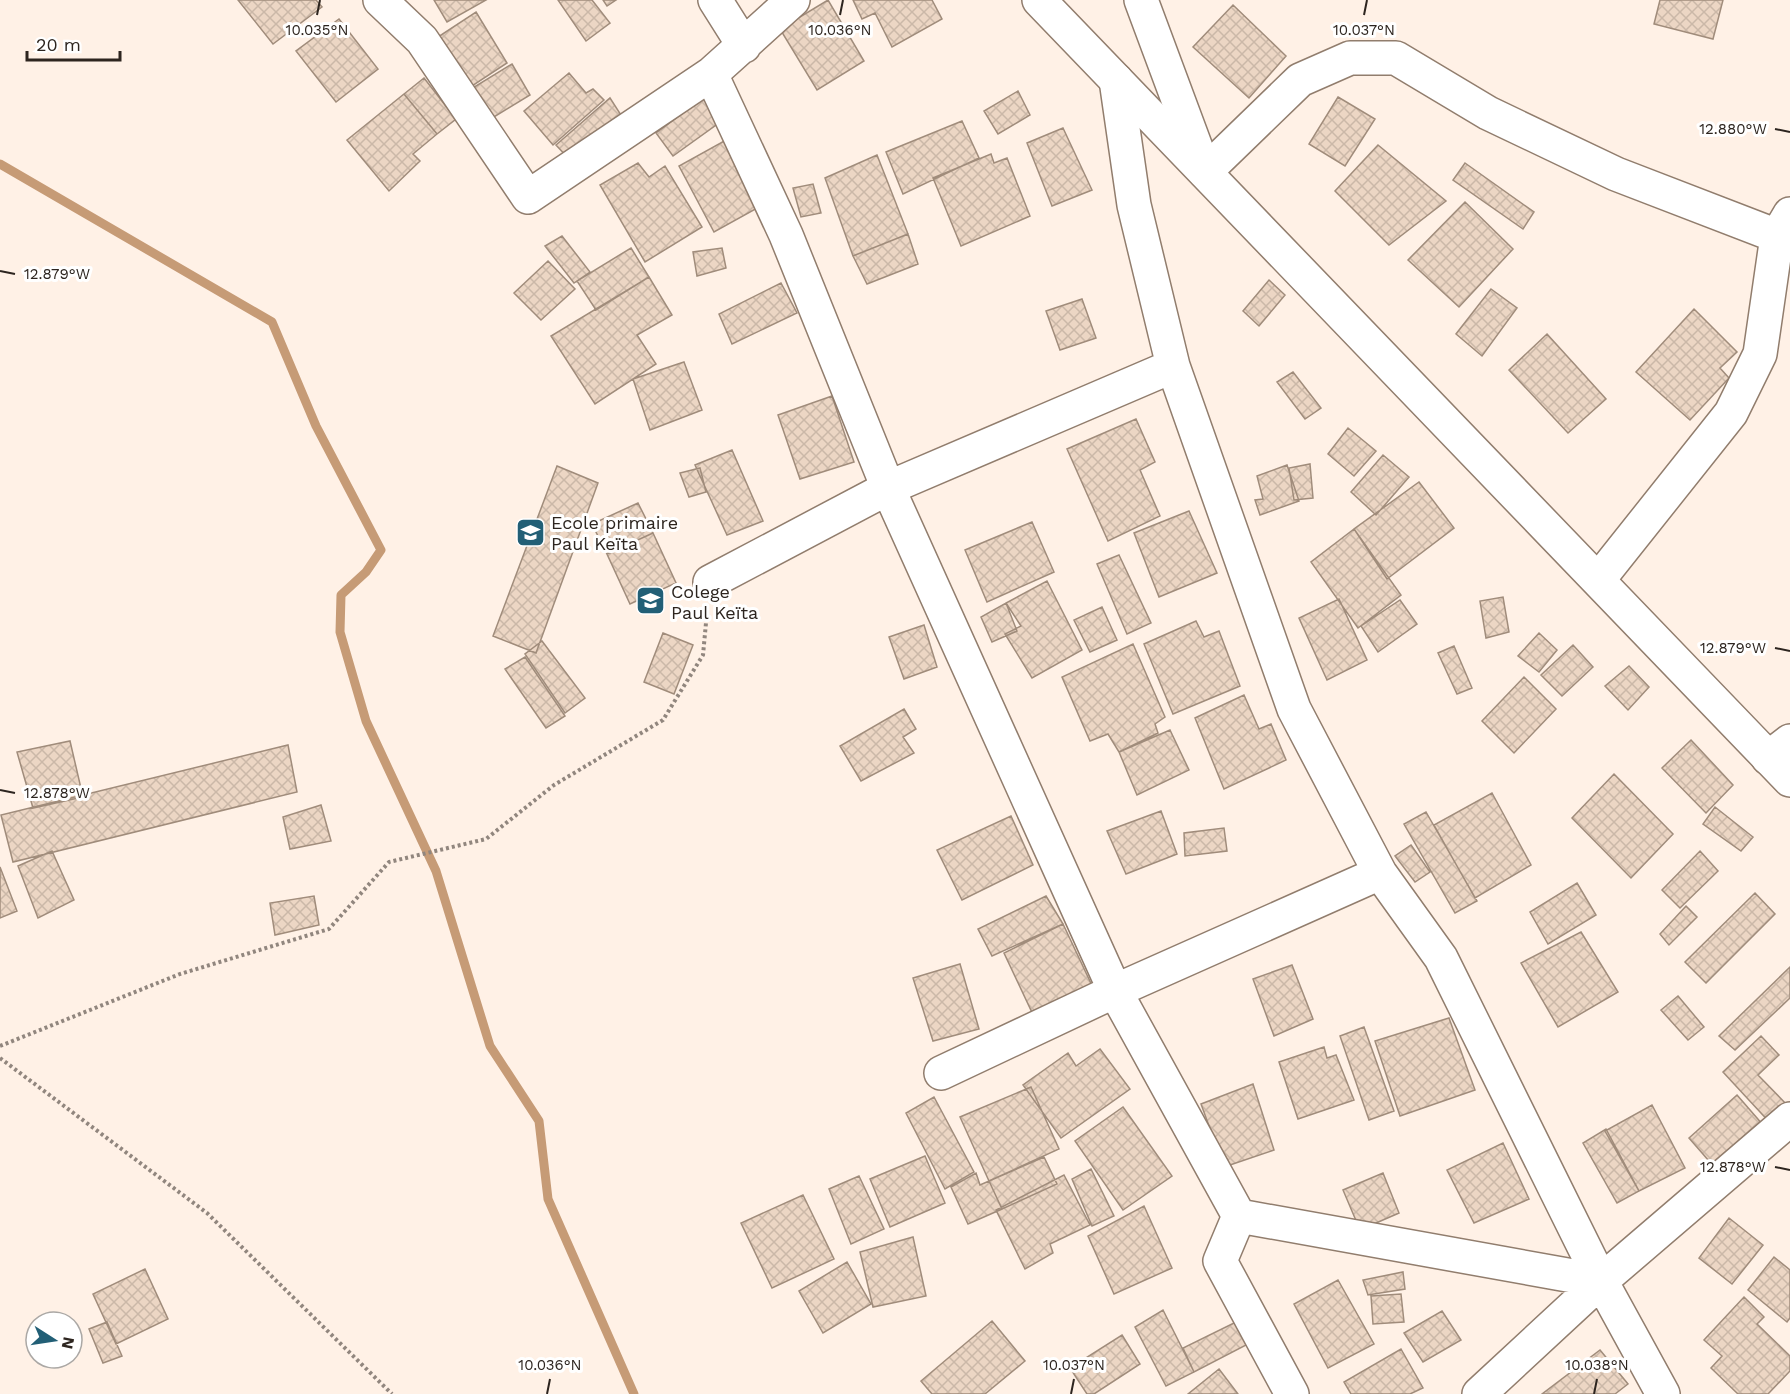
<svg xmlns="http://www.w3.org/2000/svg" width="1790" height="1394" font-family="'Work Sans',sans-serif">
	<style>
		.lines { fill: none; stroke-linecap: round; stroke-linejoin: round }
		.stream { stroke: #c69b76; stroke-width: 9 }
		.building { fill: url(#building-cross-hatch); stroke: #a08c7b; stroke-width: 1.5 }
		.minor-casing { stroke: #917d6d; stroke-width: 36 }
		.major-casing { stroke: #917d6d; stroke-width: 36 }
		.path { stroke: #91867e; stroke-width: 4; stroke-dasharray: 3 3; stroke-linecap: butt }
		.minor { stroke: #fff; stroke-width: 33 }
		.major { stroke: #fff; stroke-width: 33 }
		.ticks { fill: none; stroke: #2d251f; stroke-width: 2 }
		.labels { text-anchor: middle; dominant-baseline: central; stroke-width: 6; stroke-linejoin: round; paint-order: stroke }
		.poi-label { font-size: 18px; fill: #2d251f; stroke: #fff; text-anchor: start }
		.ticks-label { font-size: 15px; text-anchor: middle; fill: #2d251f; stroke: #fff; stroke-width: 6; stroke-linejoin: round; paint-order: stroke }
	</style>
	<defs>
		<pattern id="building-cross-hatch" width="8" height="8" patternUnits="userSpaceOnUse" patternTransform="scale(1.5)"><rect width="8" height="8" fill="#ecd6c4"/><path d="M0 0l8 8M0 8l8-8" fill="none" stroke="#cbb8a8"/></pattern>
	</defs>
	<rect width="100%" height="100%" fill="#fff1e6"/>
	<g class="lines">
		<path class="stream" d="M0 164 272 322 316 426 381 550 366 572 341 595 340 632 366 721 436 871 490 1046 539 1121 548 1199 634 1394"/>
	</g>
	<path class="building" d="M238 0H316L322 7 273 44Z
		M434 0H486L447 22Z
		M558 0H592L610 23 586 41Z
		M603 0H616L607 6Z
		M828 0 864 61 817 90 780 29Z
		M853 0H932L942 19 892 47 875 13 862 19Z
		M1660 0H1723L1713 39 1654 24Z
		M1233 5 1286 56 1249 98 1193 47Z
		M476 12 507 63 469 88 438 37Z
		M339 19 378 69 336 102 296 51Z
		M512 64 530 95 489 120 471 89Z
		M569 73 586 93 593 89 604 100 553 145 524 111Z
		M424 78 456 119 437 134 404 94Z
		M1018 91 1030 115 998 134 984 111Z
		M404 94 437 134 413 154 420 161 389 191 347 140Z
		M705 97 723 120 673 156 656 133Z
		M1338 97 1375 119 1345 166 1309 144Z
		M610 98 621 115 570 160 556 145Z
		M962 121 979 158 903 194 886 152Z
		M1063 128 1092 190 1052 206 1027 143Z
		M726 140 761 206 714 232 679 166Z
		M1378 145 1446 201 1389 245 1335 191Z
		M991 154 994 163 1007 158 1030 216 961 246 933 178Z
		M877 155 908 234 853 256 825 178Z
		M638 163 649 177 665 166 702 227 645 262 600 185Z
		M1465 163 1534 212 1523 229 1453 180Z
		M813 184 821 213 801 217 793 188Z
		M1465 202 1513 249 1459 307 1408 260Z
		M908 234 918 264 867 284 853 256Z
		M562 236 590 272 574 283 545 246Z
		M631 248 649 277 596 310 577 281Z
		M722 248 726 268 697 276 693 252Z
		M548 261 575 289 541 320 514 293Z
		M649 277 672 315 637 335 656 364 595 404 551 336Z
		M1269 280 1285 295 1259 326 1243 311Z
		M781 283 797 313 732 344 719 314Z
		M1491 289 1517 308 1482 356 1456 334Z
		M1082 299 1096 338 1060 350 1046 311Z
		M1694 309 1737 352 1720 368 1729 378 1690 420 1636 372Z
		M1547 334 1606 399 1568 433 1509 370Z
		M684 362 702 410 650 430 633 379Z
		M1293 372 1321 408 1305 419 1277 382Z
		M832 396 854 462 800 479 778 415Z
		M1136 419 1155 462 1140 470 1160 516 1108 541 1067 449Z
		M1348 428 1376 451 1354 476 1328 454Z
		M732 450 763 521 727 535 695 465Z
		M1383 455 1409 477 1376 515 1351 492Z
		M1310 464 1313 498 1294 500 1289 468Z
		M1287 465 1299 501 1260 515 1255 500 1263 499 1257 476Z
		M557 466 598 483 536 653 493 636Z
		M700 468 706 492 689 497 680 473Z
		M1419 482 1454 528 1387 579 1354 529Z
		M638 503 653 533 607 554 592 524Z
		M1189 511 1217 573 1159 597 1134 533Z
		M1032 522 1054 572 987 602 965 550Z
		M1354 529 1401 595 1358 628 1311 562Z
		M653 533 676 583 630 604 607 554Z
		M1119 555 1151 623 1127 634 1097 564Z
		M1047 581 1082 650 1032 678 1005 634 1021 626 1006 603Z
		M1503 597 1509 632 1486 638 1480 601Z
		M1339 599 1367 660 1327 680 1299 618Z
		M1400 600 1417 624 1378 652 1361 626Z
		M1006 603 1017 631 992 642 981 617Z
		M1102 607 1117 640 1090 652 1074 620Z
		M1196 621 1204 637 1219 631 1240 686 1173 714 1144 644Z
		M924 625 937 667 904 679 889 637Z
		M663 633 693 645 674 694 644 682Z
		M1539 633 1557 650 1539 672 1518 656Z
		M542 641 585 698 565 713 525 654Z
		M1133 644 1165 717 1155 724 1158 733 1119 752 1108 734 1090 741 1062 677Z
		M1573 645 1593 667 1562 696 1541 675Z
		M1454 646 1472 688 1457 694 1438 653Z
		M525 657 565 716 546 728 505 669Z
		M1629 666 1649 687 1628 710 1605 686Z
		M1524 677 1556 709 1514 753 1482 721Z
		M1244 695 1259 729 1271 724 1286 760 1224 789 1195 718Z
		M904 709 916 729 903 737 914 753 861 781 840 746Z
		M1170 730 1189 770 1137 795 1119 752Z
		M1691 740 1733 785 1706 813 1662 768Z
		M70 741 83 797 33 808 17 752Z
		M288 745 297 792 13 862 1 815Z
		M1614 774 1673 834 1631 878 1572 818Z
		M1492 793 1531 865 1475 898 1434 825Z
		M321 805 331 841 290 849 283 817Z
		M1715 807 1753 837 1741 851 1703 824Z
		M1161 811 1177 854 1126 874 1107 831Z
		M1426 812 1477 901 1455 913 1404 824Z
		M1011 816 1033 865 962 900 937 850Z
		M1224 828 1227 851 1185 856 1184 833Z
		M1411 845 1430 872 1415 882 1395 856Z
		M52 851 74 900 38 918 18 866Z
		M1700 851 1718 871 1680 908 1662 890Z
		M0 867 17 911 0 918Z
		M1577 883 1596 915 1548 944 1530 912Z
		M1755 893 1775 914 1706 983 1685 962Z
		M314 896 319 925 275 935 270 903Z
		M1046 896 1063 924 992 956 978 929Z
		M1686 906 1697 917 1669 945 1660 934Z
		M1063 924 1095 992 1036 1021 1004 953Z
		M1581 932 1618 992 1558 1027 1521 963Z
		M960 964 979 1029 933 1041 913 978Z
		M1292 965 1313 1019 1274 1036 1253 979Z
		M1790 967V998L1735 1050 1719 1036Z
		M1678 996 1704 1027 1688 1040 1661 1010Z
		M1449 1018 1475 1090 1400 1116 1375 1041Z
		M1364 1027 1394 1111 1369 1120 1340 1036Z
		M1761 1036 1779 1055 1758 1075 1790 1108 1772 1125 1723 1072Z
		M1324 1047 1327 1058 1336 1055 1354 1100 1298 1119 1279 1062Z
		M1100 1049 1130 1089 1061 1138 1023 1085 1068 1053 1076 1066Z
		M1253 1084 1274 1150 1224 1167 1201 1104Z
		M1031 1087 1059 1149 989 1181 960 1117Z
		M1737 1095 1770 1133 1722 1176 1689 1138Z
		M934 1097 974 1172 945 1189 906 1113Z
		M1652 1105 1685 1168 1639 1191 1605 1131Z
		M1123 1107 1172 1176 1123 1210 1075 1141Z
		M1606 1129 1639 1191 1617 1203 1583 1143Z
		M1503 1143 1529 1199 1474 1223 1447 1170Z
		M925 1156 945 1203 890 1227 870 1179Z
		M1044 1157 1057 1184 1002 1209 989 1181Z
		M1091 1169 1114 1216 1092 1226 1072 1179Z
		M976 1173 980 1185 989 1181 1002 1209 968 1224 951 1187Z
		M1383 1173 1399 1213 1360 1230 1343 1190Z
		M1064 1175 1090 1225 1050 1244 1053 1253 1025 1269 996 1210Z
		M859 1176 884 1229 851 1244 829 1189Z
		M803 1195 834 1259 772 1288 741 1223Z
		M1144 1206 1172 1268 1114 1294 1088 1236Z
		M1729 1218 1763 1245 1732 1284 1699 1258Z
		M913 1237 926 1296 873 1307 860 1252Z
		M1774 1257 1790 1270V1318L1787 1322 1748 1290Z
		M847 1262 871 1304 823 1333 799 1291Z
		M145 1269 168 1319 116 1344 93 1294Z
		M1403 1272 1405 1289 1368 1295 1363 1280Z
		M1338 1280 1374 1344 1328 1368 1294 1304Z
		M1401 1294 1404 1322 1373 1324 1371 1296Z
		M1744 1297 1764 1317 1757 1324 1790 1356V1371L1768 1394H1738L1711 1368 1722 1356 1704 1340Z
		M1163 1310 1194 1372 1166 1386 1135 1327Z
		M1442 1311 1461 1340 1423 1362 1404 1333Z
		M992 1321 1025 1361 985 1394H932L921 1381Z
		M1238 1321 1250 1343 1194 1372 1183 1348Z
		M107 1322 122 1356 103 1363 89 1329Z
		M1122 1335 1140 1364 1094 1394H1087L1070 1368Z
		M1401 1349 1423 1388 1410 1394H1351L1344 1382Z
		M1600 1350 1628 1384 1615 1394H1542Z
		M1219 1369 1238 1394H1188Z"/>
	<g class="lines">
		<defs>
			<path id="minor" d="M380 0 422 40 528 197 711 74 793 0
				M715 0 744 46
				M1141 0 1205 172 1300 80 1350 58H1396L1488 113 1616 174 1790 241
				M711 74 786 235 888 488 1115 991 1239 1216 1601 1281
				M1116 80 1134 205 1173 366 1294 709 1380 873 1441 958 1601 1281 1663 1394
				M1599 579 1731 413 1760 354 1777 236 1790 214
				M710 582 888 488 1173 366
				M1768 758 1790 741
				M941 1073 1115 991 1380 873
				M1239 1216 1220 1261 1292 1394
				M1479 1394 1601 1281 1790 1119"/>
			<path id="major" d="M1039 0 1790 780"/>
		</defs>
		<use href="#minor" class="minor-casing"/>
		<use href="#major" class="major-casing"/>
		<path class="path" d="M0 1046 180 974 329 929 389 862 486 839 554 785 663 720 703 655 707 612
			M0 1058 207 1213 392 1394"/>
		<use href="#minor" class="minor"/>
		<use href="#major" class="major"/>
	</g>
	<path class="ticks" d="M317 15 320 0M840 15 843 0M1364 15 1367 0M1775 129 1790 132M0 271 15 274M1775 648 1790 651M0 790 15 793M1775 1167 1790 1170M547 1394 550 1379M1071 1394 1074 1379M1594 1394 1597 1379"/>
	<defs>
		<symbol id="school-square" viewBox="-11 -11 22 22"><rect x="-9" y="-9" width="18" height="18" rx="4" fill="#225f76" stroke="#fff"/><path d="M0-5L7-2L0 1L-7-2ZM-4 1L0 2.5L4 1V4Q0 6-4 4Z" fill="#fff"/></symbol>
		<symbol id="university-square" viewBox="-11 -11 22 22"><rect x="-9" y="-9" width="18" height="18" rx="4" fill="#225f76" stroke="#fff"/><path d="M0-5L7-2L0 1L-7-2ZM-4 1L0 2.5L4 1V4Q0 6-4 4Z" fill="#fff"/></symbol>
	</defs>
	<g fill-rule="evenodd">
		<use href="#school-square" x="514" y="516" width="33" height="33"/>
		<use href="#university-square" x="634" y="584" width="33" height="33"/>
	</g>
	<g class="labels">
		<g class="poi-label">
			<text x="551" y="522">Ecole primaire<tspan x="551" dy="21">Paul Keïta</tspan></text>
			<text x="671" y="591">Colege<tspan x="671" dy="21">Paul Keïta</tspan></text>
		</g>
	</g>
	<g class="ticks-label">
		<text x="317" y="35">10.035°N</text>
		<text x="840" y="35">10.036°N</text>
		<text x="1364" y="35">10.037°N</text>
		<text x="1733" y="134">12.880°W</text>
		<text x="57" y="279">12.879°W</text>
		<text x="1733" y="653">12.879°W</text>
		<text x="57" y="798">12.878°W</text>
		<text x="1733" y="1172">12.878°W</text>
		<text x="550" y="1370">10.036°N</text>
		<text x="1074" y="1370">10.037°N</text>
		<text x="1597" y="1370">10.038°N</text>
	</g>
	<g transform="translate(54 1340) rotate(102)"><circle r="28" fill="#ffffff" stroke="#aba8a5" stroke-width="1.5"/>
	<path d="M0-4.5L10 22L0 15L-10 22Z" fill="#225f76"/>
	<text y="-9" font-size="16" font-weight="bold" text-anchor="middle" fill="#2d251f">N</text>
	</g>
	<path d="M27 51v9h93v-9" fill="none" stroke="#2d251f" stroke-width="3"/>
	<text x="36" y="51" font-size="18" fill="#2d251f" stroke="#ffffff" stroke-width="4.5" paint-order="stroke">20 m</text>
</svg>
